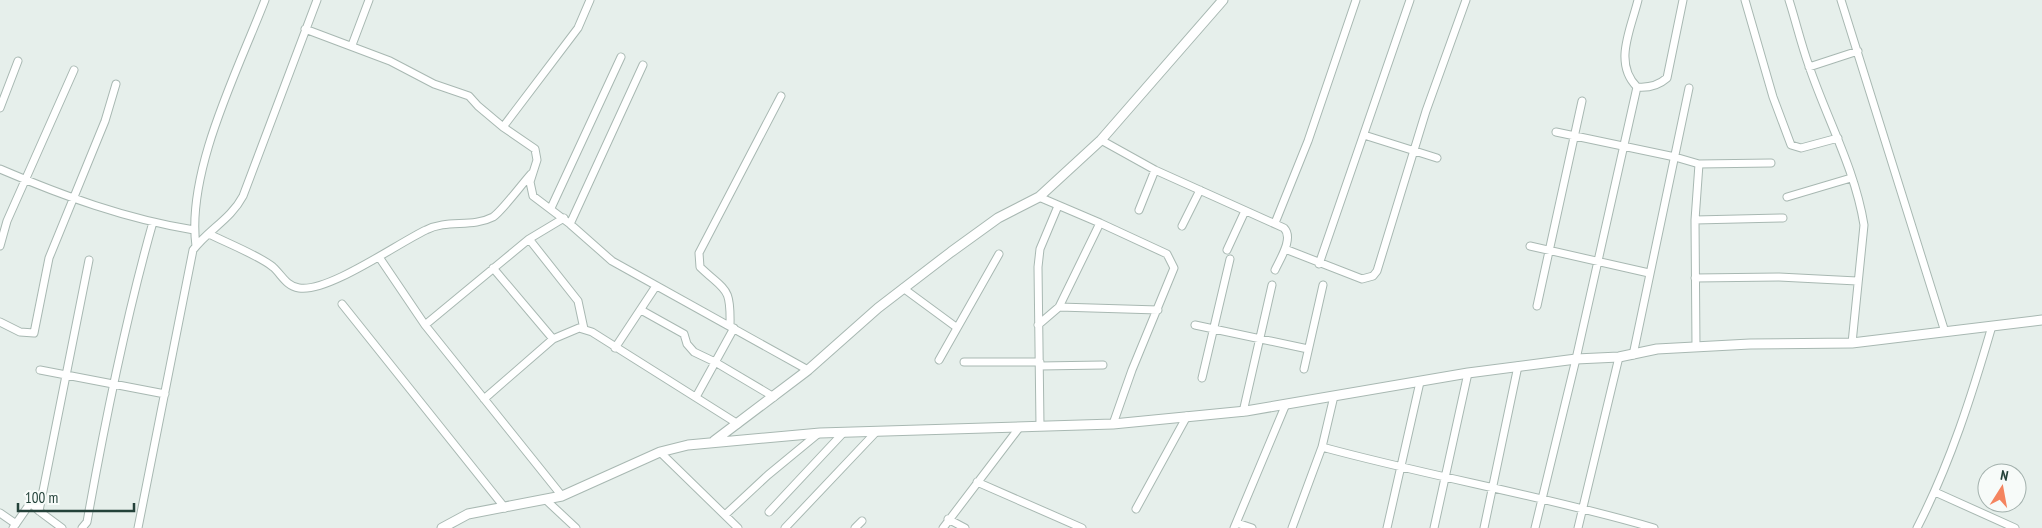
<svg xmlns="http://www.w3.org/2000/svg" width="2042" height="528" font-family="'PT Sans Narrow',sans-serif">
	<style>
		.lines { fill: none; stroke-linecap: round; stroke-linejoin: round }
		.minor-casing { stroke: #a8b8b2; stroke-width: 9 }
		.tertiary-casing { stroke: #a8b8b2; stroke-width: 11 }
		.minor { stroke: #fff; stroke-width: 7 }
		.tertiary { stroke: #fff; stroke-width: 9 }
	</style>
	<rect width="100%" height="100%" fill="#e6efeb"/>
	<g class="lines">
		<defs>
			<path id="minor" d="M1638 0C1631 29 1613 63 1637 87 1648 88 1659 85 1667 78L1683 0
				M1745 0 1773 97 1791 145 1801 148 1838 138
				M1789 0C1796 22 1801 44 1809 66 1827 119 1855 169 1864 225L1852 343
				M1841 0 1945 332
				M305 29 390 61 434 84 469 96 478 106 503 127 535 149 537 160 530 182 533 196 570 224 612 261 808 370
				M352 45 369 0
				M1809 67 1858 51
				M0 108 18 61
				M503 127 578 28 590 0
				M1556 132 1675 157 1699 164 1771 163
				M1364 135 1437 158
				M1101 140 1155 170 1284 228C1294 238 1280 259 1275 270
				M0 169C63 196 126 219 194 230
				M1787 197 1851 178
				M551 208 621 57
				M1139 210 1155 170
				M1695 220 1783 218
				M1100 223 1167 254 1174 268 1132 370 1113 424
				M1275 223 1308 141 1356 0
				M570 224 643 65
				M1182 226 1200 190
				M209 234C225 242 260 256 273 267 282 275 286 286 299 288 328 293 398 243 426 230 447 219 472 228 493 217 502 211 522 184 531 174
				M529 239 578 301 584 329
				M0 246 7 221 74 70
				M196 246C186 171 238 70 265 0
				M1530 246 1649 273
				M1285 249 1362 279 1373 276 1377 271 1426 111 1466 0
				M1227 250 1245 211
				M379 257 425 325 562 496
				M1319 264 1410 0
				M493 268 553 339
				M1695 278 1779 277 1857 281
				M903 288 956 327
				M342 304 505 508
				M1537 306 1582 101
				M1059 307 1158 310
				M641 310 684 334 687 344 694 352 715 362 774 397
				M0 322 20 332 34 333 49 258 105 121 116 84
				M425 325 529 239 564 218
				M1038 325 1059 307 1100 223 1039 197
				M1195 325 1308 349
				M730 326C731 286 726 292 700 267L699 253 781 96
				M1696 347 1695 220 1699 164
				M615 348 656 286
				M1633 355 1689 88
				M939 360 999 254
				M964 362H1040
				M1040 366 1103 365
				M1304 369 1323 285
				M40 370 165 394
				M1202 378 1230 259
				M696 397 734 328
				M484 399 553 339 579 328 592 332 738 424
				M1243 412 1272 285
				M1040 426 1038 267 1040 249 1058 206
				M1322 447C1432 477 1545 496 1654 528
				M660 452 738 528
				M977 482 1082 528
				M1935 492 2015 528
				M546 500 576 528
				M1136 509 1187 416
				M39 511 62 528
				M769 512 844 432
				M0 513 16 524
				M725 515 768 475 819 433
				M948 519 965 528
				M1237 523 1252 528
				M13 528 29 505H33L39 511 89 260
				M82 528 87 522C105 421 125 321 153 222
				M138 528 193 250C208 230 231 219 243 196L317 0
				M785 528 877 431
				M855 528 862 521
				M943 528 1019 428
				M1234 528 1286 404
				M1292 528 1322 447 1334 396
				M1387 528 1420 382
				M1434 528 1468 373
				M1484 528 1518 366
				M1535 528 1576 359 1637 87
				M1578 528 1619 357
				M1917 528C1950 464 1972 395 1992 326"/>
			<path id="tertiary" d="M714 441 808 370 878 308 951 252 998 218 1039 197 1101 140 1223 0
				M442 528 468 514 562 496 660 452 688 445 820 433 1113 424 1246 411 1468 373 1576 359 1619 357 1657 349 1750 344 1852 343 2042 320"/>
		</defs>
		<use href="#minor" class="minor-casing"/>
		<use href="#tertiary" class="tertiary-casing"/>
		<use href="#minor" class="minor"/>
		<use href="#tertiary" class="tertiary"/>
	</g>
	<g transform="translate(2002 488) rotate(11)"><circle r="24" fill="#f7fbf9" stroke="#a3b1ad"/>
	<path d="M0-4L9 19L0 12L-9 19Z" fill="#f4845f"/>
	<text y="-8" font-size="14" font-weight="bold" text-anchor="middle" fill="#24423a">N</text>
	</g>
	<path d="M18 503v8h116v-8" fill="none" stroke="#24423a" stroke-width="2.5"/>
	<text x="25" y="503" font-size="15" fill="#24423a" stroke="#f7fbf9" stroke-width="4" paint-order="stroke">100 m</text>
</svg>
